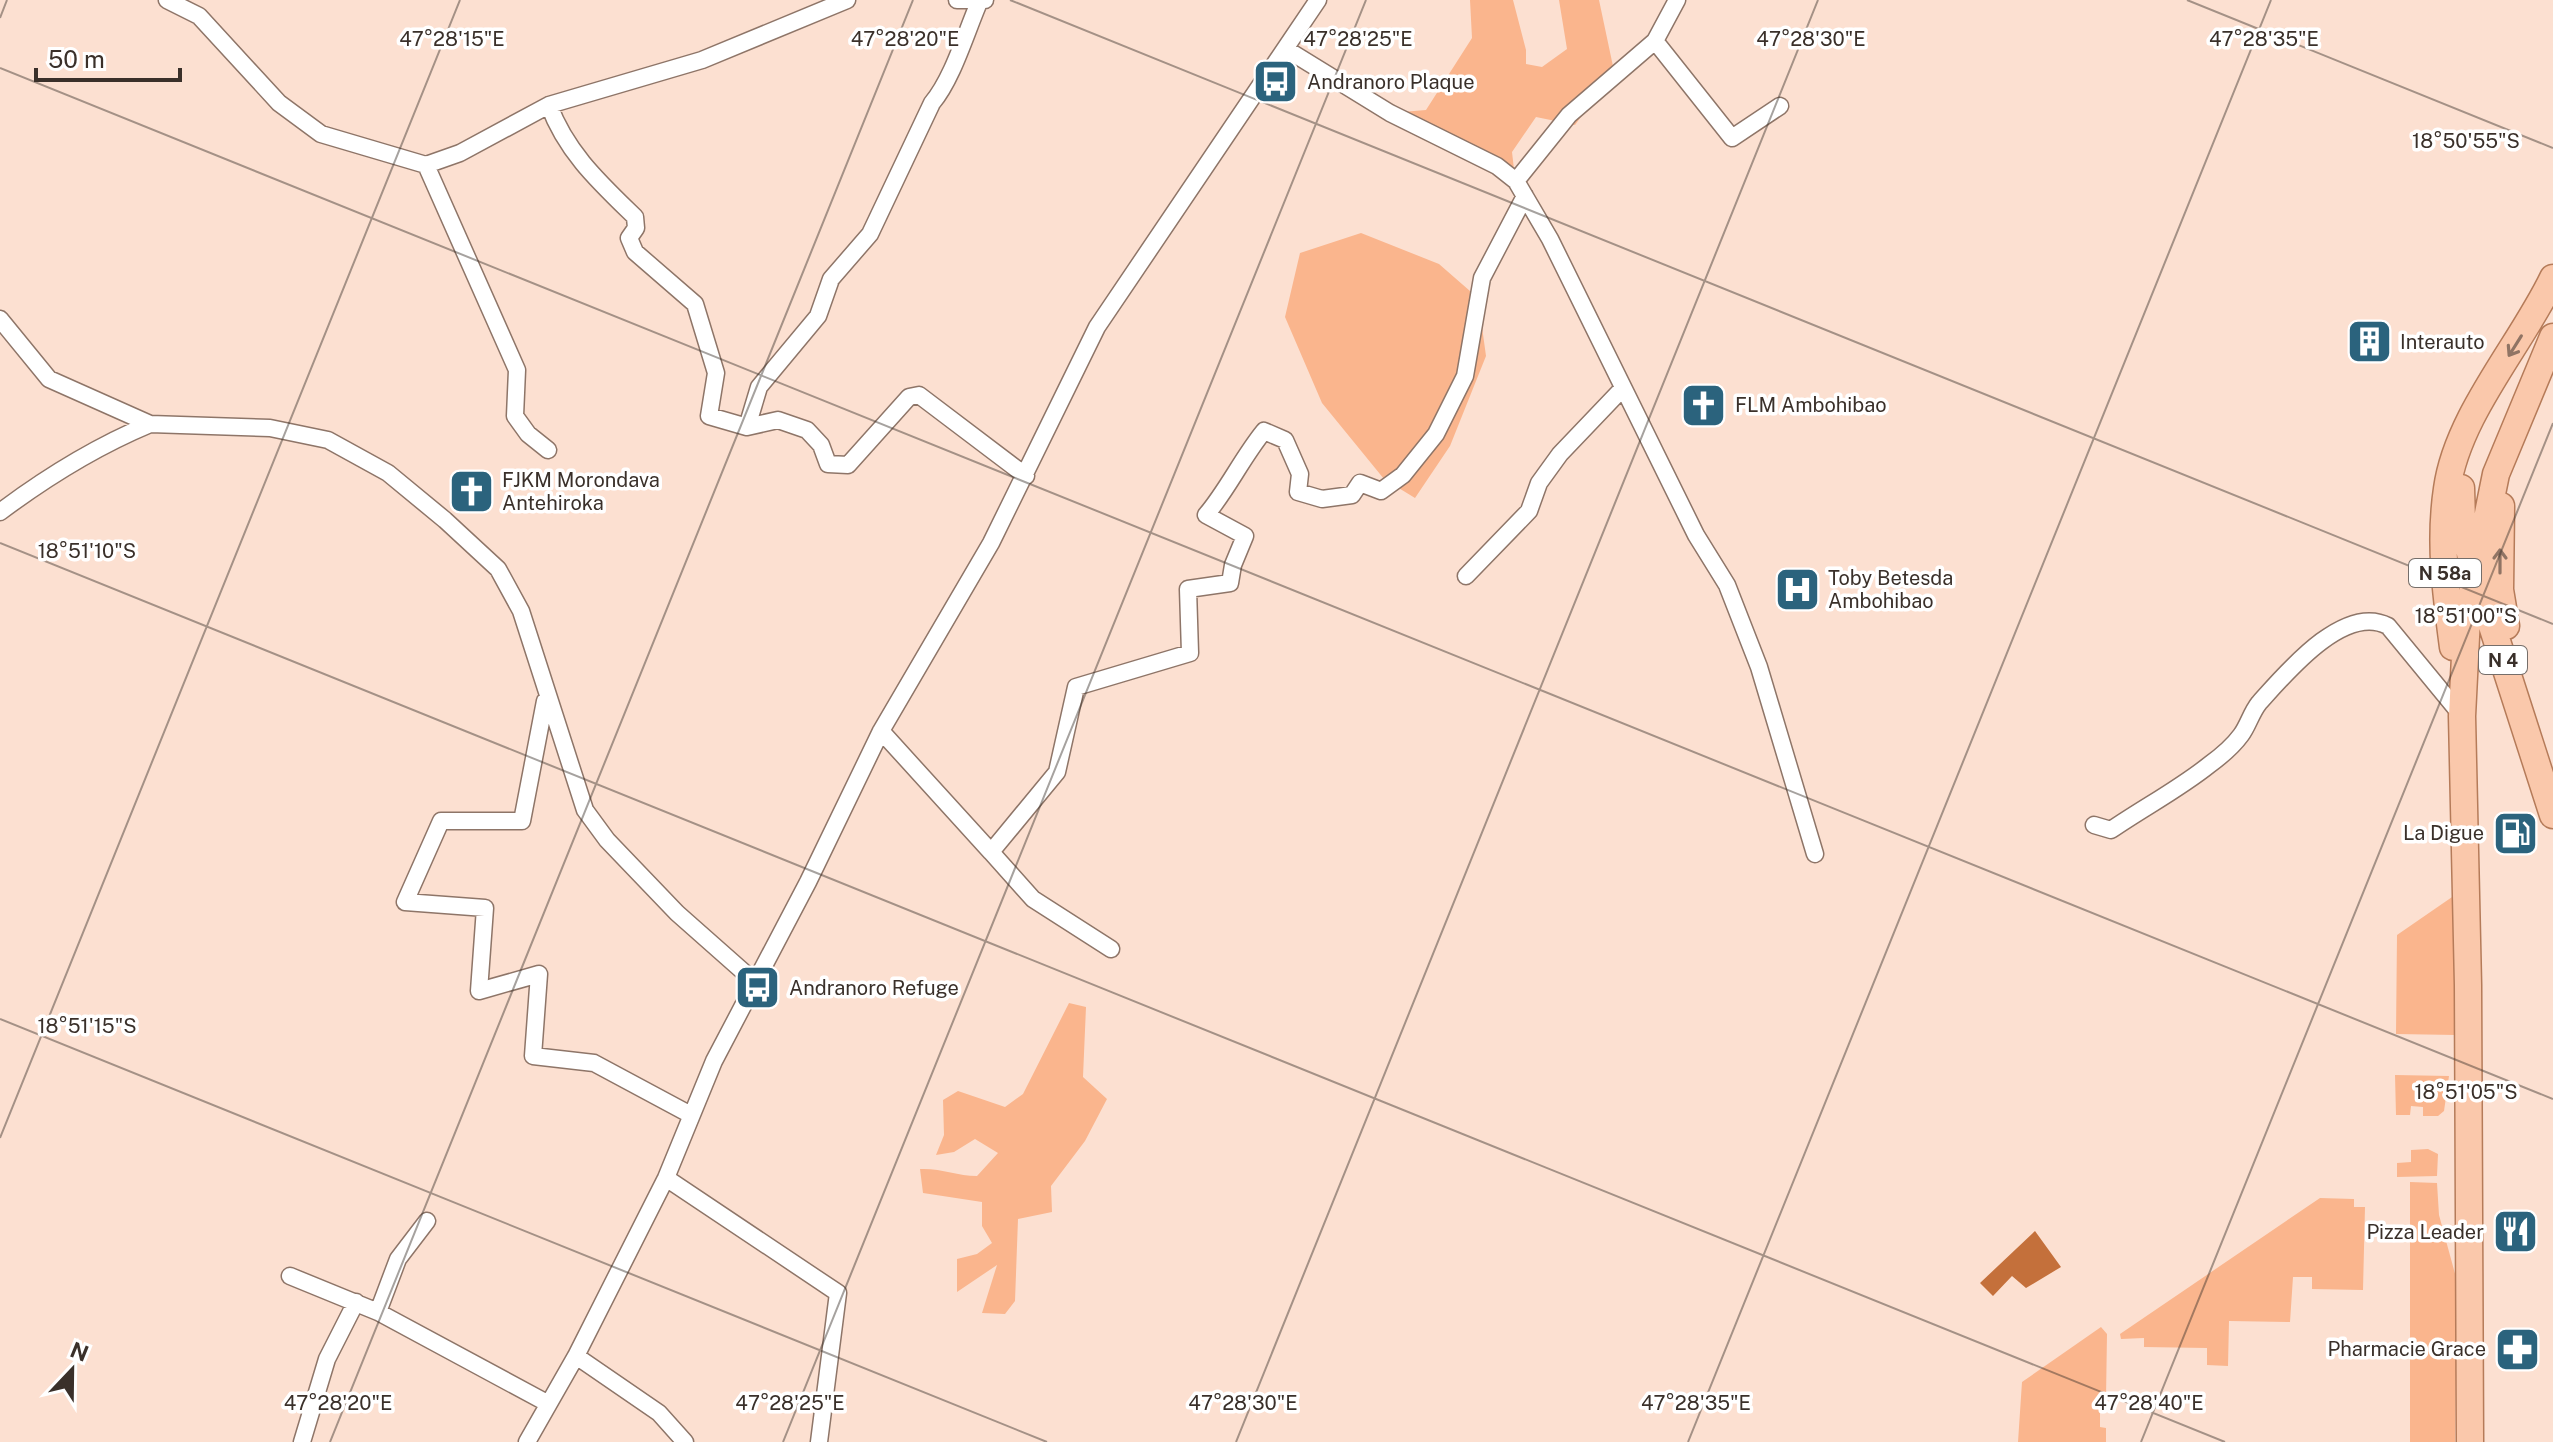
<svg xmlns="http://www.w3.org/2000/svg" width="2553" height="1442" font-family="'Public Sans',sans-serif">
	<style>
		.green { fill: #fab58d }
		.water { fill: #c4703b }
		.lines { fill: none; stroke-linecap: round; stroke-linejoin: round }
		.minor-casing { stroke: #8e7568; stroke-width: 19 }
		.primary-casing { stroke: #b57b59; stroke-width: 29 }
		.minor { stroke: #fff; stroke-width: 16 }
		.primary { stroke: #fac8ab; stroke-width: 26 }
		.oneway { stroke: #907464 }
		.ticks { fill: none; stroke: #3a302a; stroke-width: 2; stroke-opacity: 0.45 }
		.labels { text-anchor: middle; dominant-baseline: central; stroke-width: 7; stroke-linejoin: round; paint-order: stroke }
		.shield { fill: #fff; stroke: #756e6a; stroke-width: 2 }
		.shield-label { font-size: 18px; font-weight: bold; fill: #3a302a }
		.poi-label { font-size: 20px; fill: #3a302a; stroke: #fff; text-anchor: start }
		.ticks-label { font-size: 20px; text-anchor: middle; fill: #3a302a; stroke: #fff; stroke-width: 7; stroke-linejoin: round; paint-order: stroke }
	</style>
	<rect width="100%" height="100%" fill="#fce0d1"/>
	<path class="green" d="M1470 0H1513L1526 50V64L1542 67 1567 49 1559 0H1599L1614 71 1575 125 1536 117 1512 152 1515 178 1390 113 1426 110 1472 38Z
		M1361 233 1439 264 1478 298 1486 356 1450 446 1415 498 1384 479 1322 403 1285 317 1300 253Z
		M2455 895 2456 1035 2396 1034 2397 935Z
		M1069 1003 1086 1007 1083 1077 1107 1099 1085 1141 1051 1186 1052 1212 1018 1219 1015 1301 1005 1314 982 1313 997 1265 957 1292V1259L977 1254 992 1243 982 1226V1202L923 1193 920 1169C941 1168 957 1176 977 1176L998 1153 975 1139 954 1152 936 1155 944 1135 943 1100 958 1091 1005 1107 1023 1094Z
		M2395 1075 2449 1076 2444 1111 2438 1116H2423V1107L2411 1106 2410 1115H2396Z
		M2428 1149 2438 1154 2437 1176 2397 1177V1163L2411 1162V1150Z
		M2410 1182 2437 1183 2439 1215 2457 1281 2455 1442H2410Z
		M2320 1198 2354 1199V1207H2365L2363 1290 2312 1289V1277H2293L2290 1322 2229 1321 2228 1366 2207 1365V1348L2144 1347V1338L2121 1339 2120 1334Z
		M2101 1327 2107 1334 2106 1398 2100 1399V1427L2106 1428V1442H2018L2022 1382Z"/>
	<path class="water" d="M2035 1231 2061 1267 2026 1288 2012 1276 1993 1296 1980 1283Z"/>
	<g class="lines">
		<defs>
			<path id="minor" d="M167 0 199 16 279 103 321 134 426 165 460 153 549 105 702 60 847 0
				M957 0H985
				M1655 41 1732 138 1780 106
				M1286 49 1390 113 1497 166 1516 181 1550 239 1696 535 1727 585 1759 667 1815 854
				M549 105C566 152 600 183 635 217L636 228 629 238 635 252 695 304 716 373 709 416 747 427 778 420 807 430 821 445 828 464 848 465 909 397 919 395 1026 476
				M426 165 517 370 515 416 528 434 548 450
				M1516 181 1569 115 1655 41 1677 0
				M0 319 49 379 150 424 270 428 328 440 388 473 445 520 498 569 521 611 585 810 607 840 677 913 755 982
				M747 427 759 387 818 316 831 279 870 234 932 103C953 78 966 32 980 0
				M0 512C48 476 95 447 150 424
				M1466 576 1529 511 1539 483 1560 454 1623 388
				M545 701 522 821H441L405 902 485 908 479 991 539 974 533 1056 594 1063 691 1115
				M881 731 991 852
				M2094 825 2111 830C2143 808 2179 789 2209 765 2220 757 2233 746 2241 735 2248 726 2251 713 2259 703 2286 673 2344 603 2388 626L2462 716
				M1111 949 1033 899 991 852 1057 772 1076 687 1190 653 1188 589 1230 583 1233 565 1245 536 1206 515C1228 489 1242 458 1264 431L1285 440 1300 474 1298 492 1322 499 1352 495 1360 483 1381 491 1403 475 1436 434 1465 376 1482 278 1525 196
				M666 1178 838 1293 819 1442
				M290 1276 378 1312 547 1403
				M378 1312 398 1259 427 1221
				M576 1356 659 1413 685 1442
				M302 1442 327 1359 356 1302
				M527 1442 576 1356 666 1178 714 1061 808 882 881 731 991 543 1097 327 1318 0"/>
			<path id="primary" d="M2461 488 2462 521 2475 573 2553 815
				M2501 506 2500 590 2506 626
				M2453 647C2446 595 2439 542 2447 489 2457 415 2521 345 2553 278
				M2470 1442 2468 985 2462 716 2467 617 2496 474 2553 337"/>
		</defs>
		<use href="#minor" class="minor-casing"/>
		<use href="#primary" class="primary-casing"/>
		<use href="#minor" class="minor"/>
		<use href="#primary" class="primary"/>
	</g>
	<defs><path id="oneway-shaft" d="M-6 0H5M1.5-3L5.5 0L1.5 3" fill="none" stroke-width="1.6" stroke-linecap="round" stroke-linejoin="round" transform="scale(2)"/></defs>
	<g class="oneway">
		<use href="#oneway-shaft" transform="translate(2515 346) rotate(122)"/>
		<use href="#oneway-shaft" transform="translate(2500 561) rotate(-90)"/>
	</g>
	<path class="ticks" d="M1010 0 2553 624M2187 0 2553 148M0 18 7 0M0 68 2553 1099M0 543 2225 1442M0 1019 1047 1442M0 1138 460 0M330 1442 913 0M783 1442 1366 0M1236 1442 1818 0M1688 1442 2271 0M2141 1442 2553 423"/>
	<defs>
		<symbol id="bus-square" viewBox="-11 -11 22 22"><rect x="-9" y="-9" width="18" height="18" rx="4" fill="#2b637d" stroke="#fff"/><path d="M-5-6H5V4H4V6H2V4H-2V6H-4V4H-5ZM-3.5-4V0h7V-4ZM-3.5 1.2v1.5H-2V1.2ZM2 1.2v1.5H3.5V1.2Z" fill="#fff"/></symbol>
		<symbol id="building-square" viewBox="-11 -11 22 22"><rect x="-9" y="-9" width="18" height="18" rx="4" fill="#2b637d" stroke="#fff"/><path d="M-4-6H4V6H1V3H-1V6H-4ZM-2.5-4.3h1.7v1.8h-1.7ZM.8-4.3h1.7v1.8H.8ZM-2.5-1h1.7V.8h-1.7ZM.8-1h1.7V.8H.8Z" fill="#fff"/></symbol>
		<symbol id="church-square" viewBox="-11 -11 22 22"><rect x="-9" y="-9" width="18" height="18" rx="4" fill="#2b637d" stroke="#fff"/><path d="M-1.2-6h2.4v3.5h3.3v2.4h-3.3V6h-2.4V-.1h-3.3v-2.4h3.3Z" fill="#fff"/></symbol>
		<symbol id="hospital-square" viewBox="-11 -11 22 22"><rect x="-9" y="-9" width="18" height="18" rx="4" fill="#2b637d" stroke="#fff"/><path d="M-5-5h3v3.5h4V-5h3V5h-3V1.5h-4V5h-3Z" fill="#fff"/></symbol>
		<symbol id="fuel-square" viewBox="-11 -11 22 22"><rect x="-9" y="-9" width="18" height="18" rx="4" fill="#2b637d" stroke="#fff"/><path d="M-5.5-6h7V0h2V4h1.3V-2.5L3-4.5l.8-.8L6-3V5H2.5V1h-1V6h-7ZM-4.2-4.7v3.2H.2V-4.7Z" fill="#fff"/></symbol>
		<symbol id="restaurant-square" viewBox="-11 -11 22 22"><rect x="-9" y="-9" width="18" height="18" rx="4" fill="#2b637d" stroke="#fff"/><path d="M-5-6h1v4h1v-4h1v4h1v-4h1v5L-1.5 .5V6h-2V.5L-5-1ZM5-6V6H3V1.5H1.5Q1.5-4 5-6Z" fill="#fff"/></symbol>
		<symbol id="pharmacy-square" viewBox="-11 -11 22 22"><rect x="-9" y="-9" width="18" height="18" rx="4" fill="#2b637d" stroke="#fff"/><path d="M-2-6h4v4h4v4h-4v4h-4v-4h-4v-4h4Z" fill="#fff"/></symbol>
	</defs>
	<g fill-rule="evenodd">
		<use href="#bus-square" x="1250" y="56" width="51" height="51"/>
		<use href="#building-square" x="2344" y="316" width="51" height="51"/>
		<use href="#church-square" x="1678" y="380" width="51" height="51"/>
		<use href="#church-square" x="446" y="466" width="51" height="51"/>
		<use href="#hospital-square" x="1772" y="564" width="51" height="51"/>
		<use href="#fuel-square" x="2490" y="808" width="51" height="51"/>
		<use href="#bus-square" x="732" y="962" width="51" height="51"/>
		<use href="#restaurant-square" x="2490" y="1206" width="51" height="51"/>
		<use href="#pharmacy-square" x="2492" y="1324" width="51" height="51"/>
	</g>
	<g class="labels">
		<g class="shield">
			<rect x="2409" y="559" width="72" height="28" rx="6"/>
			<rect x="2479" y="646" width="48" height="28" rx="6"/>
		</g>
		<g class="shield-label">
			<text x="2445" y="573">N 58a</text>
			<text x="2503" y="660">N 4</text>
		</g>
		<g class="poi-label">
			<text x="1307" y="82">Andranoro Plaque</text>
			<text x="2400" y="342">Interauto</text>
			<text x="1735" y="405">FLM Ambohibao</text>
			<text x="502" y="480">FJKM Morondava<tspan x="502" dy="23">Antehiroka</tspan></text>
			<text x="1828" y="578">Toby Betesda<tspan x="1828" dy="23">Ambohibao</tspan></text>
			<text x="2484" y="833" text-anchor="end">La Digue</text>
			<text x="789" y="988">Andranoro Refuge</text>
			<text x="2484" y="1232" text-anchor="end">Pizza Leader</text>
			<text x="2486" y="1349" text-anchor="end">Pharmacie Grace</text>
		</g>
	</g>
	<g class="ticks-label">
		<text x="452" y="46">47°28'15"E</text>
		<text x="905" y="46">47°28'20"E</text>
		<text x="1358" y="46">47°28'25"E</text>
		<text x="1811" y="46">47°28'30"E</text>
		<text x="2264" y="46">47°28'35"E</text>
		<text x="2466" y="148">18°50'55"S</text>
		<text x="87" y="558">18°51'10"S</text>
		<text x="2466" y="623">18°51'00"S</text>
		<text x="87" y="1033">18°51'15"S</text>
		<text x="2466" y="1099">18°51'05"S</text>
		<text x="338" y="1410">47°28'20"E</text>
		<text x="790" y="1410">47°28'25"E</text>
		<text x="1243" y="1410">47°28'30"E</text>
		<text x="1696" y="1410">47°28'35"E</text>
		<text x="2149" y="1410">47°28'40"E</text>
	</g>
	<g transform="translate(72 1370) rotate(22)" stroke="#ffffff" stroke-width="6" paint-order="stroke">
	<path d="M0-6L14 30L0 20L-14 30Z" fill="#3a302a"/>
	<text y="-12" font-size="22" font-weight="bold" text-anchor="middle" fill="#3a302a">N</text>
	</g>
	<path d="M36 68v12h144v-12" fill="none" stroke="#3a302a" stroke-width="4"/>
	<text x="48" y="68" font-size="24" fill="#3a302a" stroke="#ffffff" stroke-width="6" paint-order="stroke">50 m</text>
</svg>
